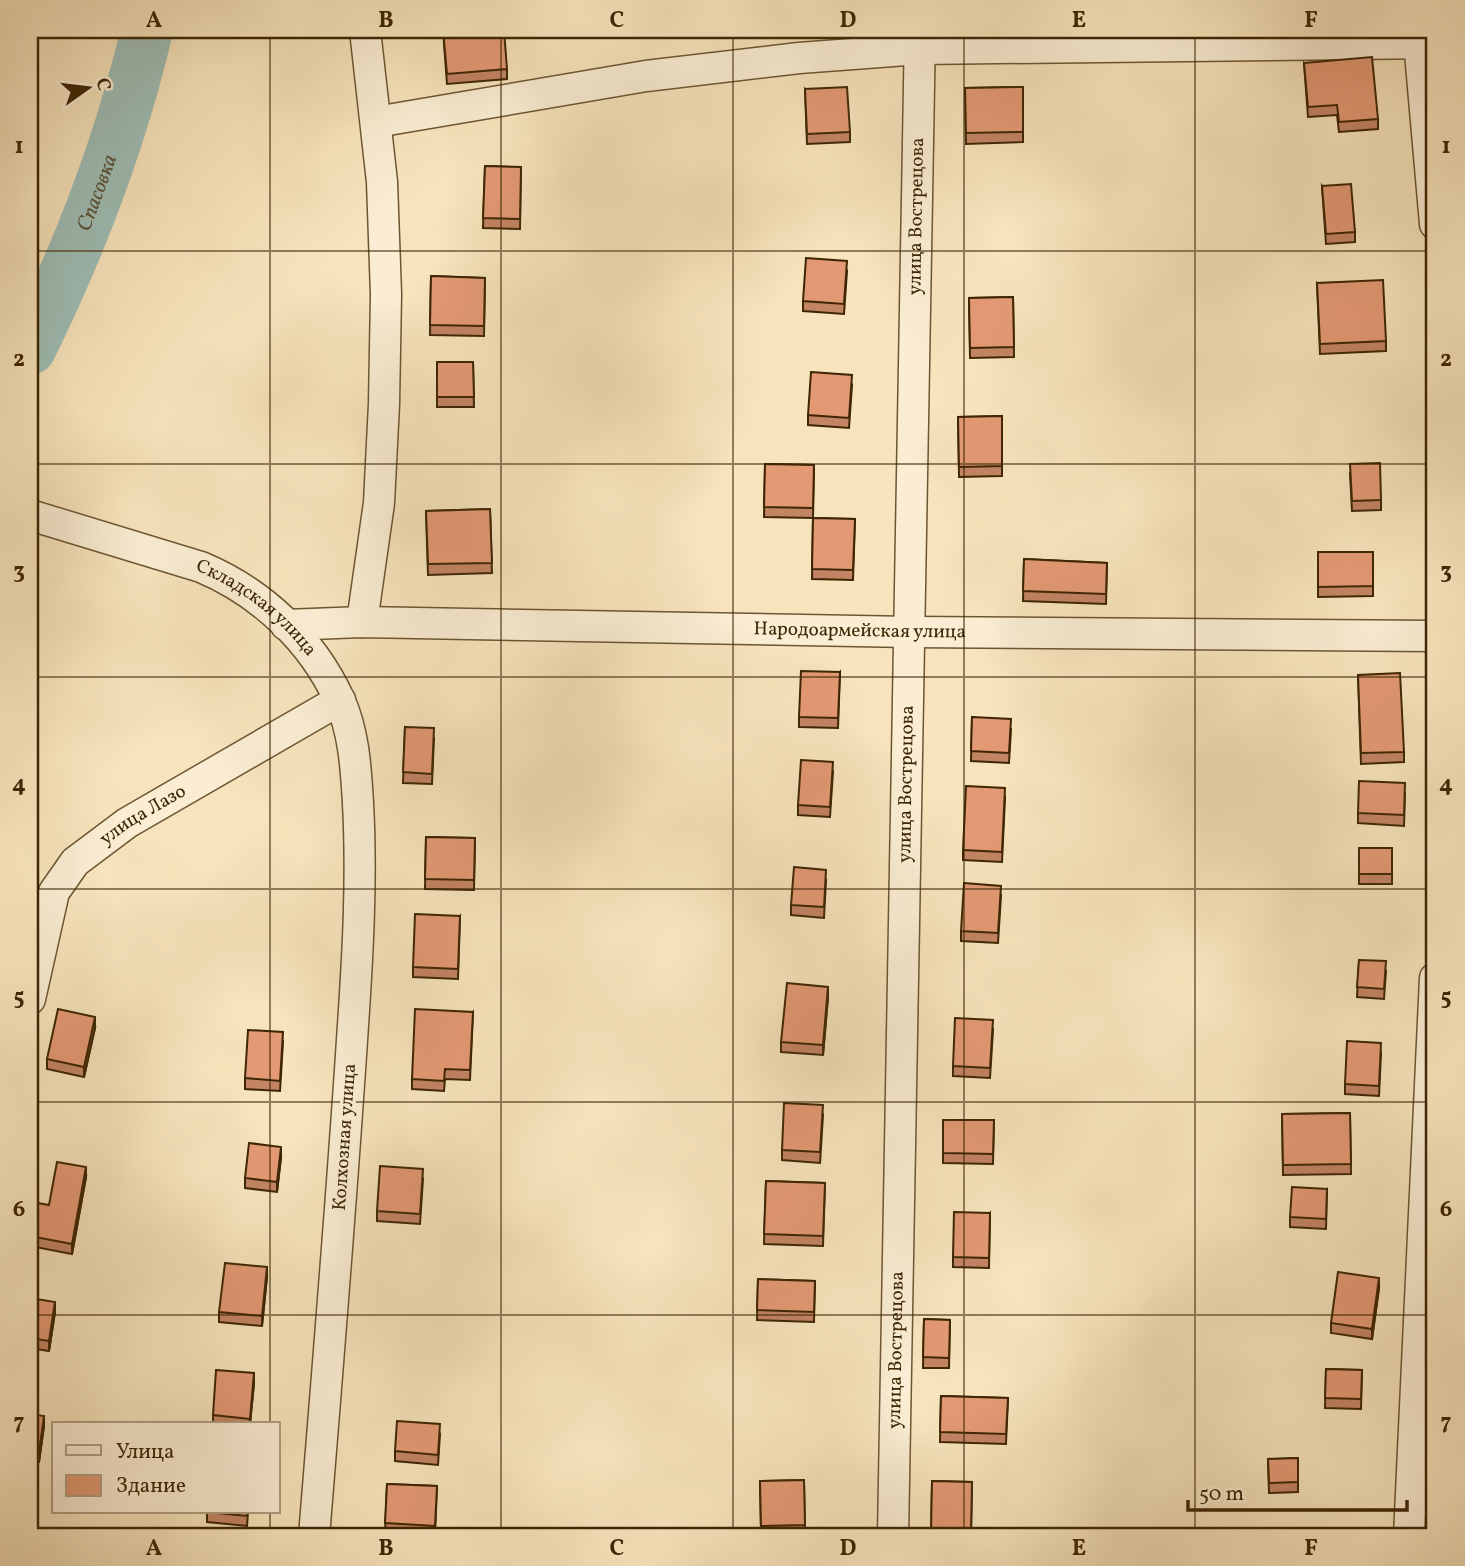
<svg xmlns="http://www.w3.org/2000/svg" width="1465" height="1566" font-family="Vollkorn,serif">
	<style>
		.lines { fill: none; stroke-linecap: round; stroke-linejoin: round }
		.river { stroke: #9ebeb6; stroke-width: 52 }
		.minor-casing { stroke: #6c5632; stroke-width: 33 }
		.minor { stroke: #faedd3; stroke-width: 30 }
		.wall { fill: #c38464; stroke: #3e2604; stroke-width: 2 }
		.shaded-wall { fill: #9f6b51; stroke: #3e2604; stroke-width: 2 }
		.building { fill: #e39974; stroke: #3e2604; stroke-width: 2 }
		.grid { fill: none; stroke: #3e2604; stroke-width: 2; stroke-opacity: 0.55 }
		.labels { text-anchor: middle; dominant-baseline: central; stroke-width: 7; stroke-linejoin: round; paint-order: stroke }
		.street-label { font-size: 19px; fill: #3e2604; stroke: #faedd3 }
		.water-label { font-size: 21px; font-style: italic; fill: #5b5439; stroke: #faedd3 }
		.neatline { fill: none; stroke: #3e2604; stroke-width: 2.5 }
		.grid-label { font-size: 23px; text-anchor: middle; font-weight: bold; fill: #3e2604 }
	</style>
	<rect width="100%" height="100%" fill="#f7e4bc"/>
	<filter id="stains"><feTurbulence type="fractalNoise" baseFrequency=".00286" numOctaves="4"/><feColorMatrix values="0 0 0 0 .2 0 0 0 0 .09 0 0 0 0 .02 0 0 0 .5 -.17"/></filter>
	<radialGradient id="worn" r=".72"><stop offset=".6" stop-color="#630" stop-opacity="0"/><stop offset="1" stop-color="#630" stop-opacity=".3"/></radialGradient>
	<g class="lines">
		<path class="river" id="s1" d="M30 349C80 248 121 140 147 30"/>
		<defs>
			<g id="minor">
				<path d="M1418 30 1435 224"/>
				<path d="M376 122 646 76 799 58 920 49 1435 43"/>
				<path id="s2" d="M30 515 201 567C261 592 312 640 339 699 354 731 356 769 358 803 362 877 358 951 353 1025 342 1195 328 1366 314 1536"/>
				<path d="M362 622 379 503 384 404 386 294 382 182 365 30"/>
				<path id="s3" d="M286 625 362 622 910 632 1435 636"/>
				<path id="s4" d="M30 999 54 892 75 862 127 823 340 700"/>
				<path id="s5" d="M893 1536 920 30"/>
				<path d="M1409 1536 1435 978"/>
			</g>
		</defs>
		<use href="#minor" class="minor-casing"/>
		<use href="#minor" class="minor"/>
	</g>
	<path class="wall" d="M443 30 507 69V79L447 84Z
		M1304 63 1378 119V129L1339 132 1337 115 1308 117Z
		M1023 87V142L966 144 965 88Z
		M805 89 850 132V142L807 144Z
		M485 166 521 167 520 229 483 228Z
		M1322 186 1355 232V242L1326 244Z
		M847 271 844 314 803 311V301Z
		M431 276 485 278 484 336 430 335Z
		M1317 283 1386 341V351L1320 354Z
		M1013 297 1014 357 970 358 969 298Z
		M437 362H473L474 407H437Z
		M852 385 849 428 808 425V415Z
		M1002 416V476L959 477 958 417Z
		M765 464 814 465 813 518 764 517Z
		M1350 474 1381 500V510L1352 511Z
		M490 509 492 573 428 575 426 511Z
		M813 518 855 519 853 580 812 579Z
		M1318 552H1373V596L1318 597Z
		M1024 559 1107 563 1106 604 1023 601Z
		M840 672 838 728 799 727V717Z
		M1358 675 1404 752V762L1361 764Z
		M972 717 1011 729 1009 763 971 761Z
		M405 727 434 738 432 784 403 783Z
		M833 772 830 817 798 815V805Z
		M1405 793 1404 826 1358 823V813Z
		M1005 798 1002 862 963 860V850Z
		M426 837 475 838 474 890 425 889Z
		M1359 848H1392V884H1359Z
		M826 880 824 918 791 915V905Z
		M1001 896 998 943 961 941V931Z
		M460 916 458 979 413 977V967Z
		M1359 960 1386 971 1384 999 1357 997Z
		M828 997 823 1055 781 1052V1042Z
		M473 1012 470 1080 445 1079 444 1091 412 1089V1079Z
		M95 1028 84 1077 47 1069V1059Z
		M993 1030 990 1078 953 1076V1066Z
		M283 1042 280 1091 245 1089V1078Z
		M1381 1053 1379 1096 1345 1094V1084Z
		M1350 1113 1351 1174 1283 1175 1282 1114Z
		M823 1115 820 1163 782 1160V1150Z
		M943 1120H994L993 1164 943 1163Z
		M281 1157 277 1192 245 1188V1178Z
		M86 1177 72 1254 30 1246V1212L49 1205Z
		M423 1179 420 1224 377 1221V1211Z
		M766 1181 825 1183 823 1246 764 1244Z
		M1327 1189 1326 1229 1290 1227V1217Z
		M990 1213 989 1268 953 1267V1257Z
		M267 1277 262 1326 219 1322V1312Z
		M758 1279 815 1281 814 1322 757 1320Z
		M1379 1288 1372 1339 1331 1333V1323Z
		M30 1298 55 1312 49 1351 30 1348Z
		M924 1319 950 1320 949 1368H923Z
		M1326 1369 1362 1370 1361 1409 1325 1408Z
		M254 1383 250 1424H213V1415Z
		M941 1396 1008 1398 1006 1444 940 1442Z
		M30 1414 44 1426 39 1462 30 1461Z
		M440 1434 438 1465 395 1461V1451Z
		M1298 1458V1492L1269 1493 1268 1459Z
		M804 1480 805 1535 761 1536 760 1481Z
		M932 1481 972 1482 971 1536H931Z
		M387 1484 437 1486 435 1536 385 1534Z
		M207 1512H248L247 1526 207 1522Z"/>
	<path class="shaded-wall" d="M828 987V997L823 1055V1045Z
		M95 1017V1028L84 1077V1067Z
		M281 1147V1157L277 1192V1182Z
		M86 1167V1177L72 1254V1244Z
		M267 1267V1277L262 1326V1316Z
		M1379 1278V1288L1372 1339V1329Z
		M55 1302V1312L49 1351V1341Z
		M254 1373V1383L250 1424V1419Z
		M44 1416V1426L39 1462V1452Z"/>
	<path class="building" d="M443 30H504L507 69 447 74Z
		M1372 57 1378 119 1339 122 1337 105 1308 107 1304 63Z
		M847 87 850 132 807 134 805 89Z
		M1023 87V132L966 133 965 88Z
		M485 166 521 167 520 219 483 218Z
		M1351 184 1355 232 1326 234 1322 186Z
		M806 258 847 261 844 304 803 301Z
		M431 276 485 278 484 326 430 325Z
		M1383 280 1386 341 1320 344 1317 283Z
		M1013 297 1014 347 970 348 969 298Z
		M437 362H473L474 397H437Z
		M811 372 852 375 849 418 808 415Z
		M1002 416V466L959 467 958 417Z
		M1380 463 1381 500 1352 501 1350 464Z
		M765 464 814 465 813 508 764 507Z
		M490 509 492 563 428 564 426 511Z
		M813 518 855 519 853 570 812 569Z
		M1318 552H1373V586L1318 587Z
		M1024 559 1107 563 1106 594 1023 591Z
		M801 671 840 672 838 718 799 717Z
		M1400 673 1404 752 1361 753 1358 675Z
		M972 717 1011 719 1009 753 971 751Z
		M405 727 434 728 432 774 403 772Z
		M801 760 833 762 830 807 798 805Z
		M1359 781 1405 783 1404 815 1358 813Z
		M966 786 1005 788 1002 852 963 850Z
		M426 837 475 838 474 880 425 879Z
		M1359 848H1392V874H1359Z
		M794 867 826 870 824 907 791 905Z
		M964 883 1001 886 998 933 961 931Z
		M415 914 460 916 458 969 413 967Z
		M1359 960 1386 961 1384 989 1357 987Z
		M787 983 828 987 823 1045 781 1042Z
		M58 1009 95 1017 84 1067 47 1059Z
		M415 1009 473 1012 470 1070 445 1069 444 1081 412 1079Z
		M955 1018 993 1020 990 1068 953 1066Z
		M248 1030 283 1032 280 1081 245 1078Z
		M1347 1041 1381 1043 1379 1086 1345 1084Z
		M784 1103 823 1105 820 1152 782 1150Z
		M1350 1113 1351 1164 1283 1165 1282 1114Z
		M943 1120H994L993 1154 943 1153Z
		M249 1143 281 1147 277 1182 245 1178Z
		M57 1162 86 1167 72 1244 30 1236V1212L32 1202 49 1205Z
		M380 1166 423 1169 420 1214 377 1211Z
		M766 1181 825 1183 823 1236 764 1234Z
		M1292 1187 1327 1189 1326 1219 1290 1217Z
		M954 1212 990 1213 989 1258 953 1257Z
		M225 1263 267 1267 262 1316 219 1312Z
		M1338 1272 1379 1278 1372 1329 1331 1323Z
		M758 1279 815 1281 814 1312 757 1310Z
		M30 1298 55 1302 49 1341 30 1338Z
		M924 1319 950 1320 949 1358 923 1357Z
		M1326 1369 1362 1370 1361 1399 1325 1398Z
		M216 1370 254 1373 250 1419 213 1415Z
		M941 1396 1008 1398 1006 1434 940 1432Z
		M30 1414 44 1416 39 1452 30 1451Z
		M397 1421 440 1424 438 1455 395 1451Z
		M1298 1458V1482L1269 1483 1268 1459Z
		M804 1480 805 1525 761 1526 760 1481Z
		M932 1481 972 1482 971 1531H931Z
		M387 1484 437 1486 435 1526 385 1523Z
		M207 1512H247V1516Z"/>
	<path class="grid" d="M270 30V1424M501 30V1536M733 30V1536M964 30V1536M1195 30V1536M30 251H1435M30 464H1435M30 677H1435M30 889H1435M30 1102H1435M30 1315H1435M270 1512V1536"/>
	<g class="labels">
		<g class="street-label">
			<text stroke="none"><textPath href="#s5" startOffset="1320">улица Вострецова</textPath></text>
			<text stroke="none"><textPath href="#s2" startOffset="248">Складская улица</textPath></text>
			<text stroke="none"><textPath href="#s3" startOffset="574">Народоармейская улица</textPath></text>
			<text stroke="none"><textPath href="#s5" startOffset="752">улица Вострецова</textPath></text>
			<text stroke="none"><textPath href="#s4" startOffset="229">улица Лазо</textPath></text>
			<text transform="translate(345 1137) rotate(-86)">Колхозная улица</text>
			<text stroke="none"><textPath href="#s5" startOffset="186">улица Вострецова</textPath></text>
		</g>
		<g class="water-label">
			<text stroke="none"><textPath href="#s1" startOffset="170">Спасовка</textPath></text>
		</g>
	</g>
	<rect width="1465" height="1566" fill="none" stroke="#f7e4bc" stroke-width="77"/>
	<rect x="52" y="1422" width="228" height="91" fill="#faedd3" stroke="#af9d80" stroke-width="2"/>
	<rect x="66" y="1445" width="35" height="10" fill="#faedd3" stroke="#af9d80" stroke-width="2"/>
	<text x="116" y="1458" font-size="21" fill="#3e2604">Улица</text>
	<rect x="66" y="1475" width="35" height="21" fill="#e39974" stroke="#af9d80" stroke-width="2"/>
	<text x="116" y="1492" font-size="21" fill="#3e2604">Здание</text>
	<g transform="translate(88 88) rotate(76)" stroke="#faedd3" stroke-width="5" paint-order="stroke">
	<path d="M0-5L12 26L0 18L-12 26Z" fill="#3e2604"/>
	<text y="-10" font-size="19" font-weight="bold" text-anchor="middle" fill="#3e2604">С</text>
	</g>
	<path d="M1188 1500v10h219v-10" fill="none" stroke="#3e2604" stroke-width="3.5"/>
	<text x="1199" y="1500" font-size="21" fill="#3e2604" stroke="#faedd3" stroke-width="5" paint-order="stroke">50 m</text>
	<rect x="38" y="38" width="1388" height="1490" class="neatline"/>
	<g class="grid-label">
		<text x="154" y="27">A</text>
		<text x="386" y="27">B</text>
		<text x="617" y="27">C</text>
		<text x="848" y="27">D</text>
		<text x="1079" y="27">E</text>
		<text x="1311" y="27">F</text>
		<text x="19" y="153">1</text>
		<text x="1446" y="153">1</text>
		<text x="19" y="366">2</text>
		<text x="1446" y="366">2</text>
		<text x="19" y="578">3</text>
		<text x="1446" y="578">3</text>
		<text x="19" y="791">4</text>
		<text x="1446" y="791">4</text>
		<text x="19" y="1004">5</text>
		<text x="1446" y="1004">5</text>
		<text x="19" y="1216">6</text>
		<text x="1446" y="1216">6</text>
		<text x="19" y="1429">7</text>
		<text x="1446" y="1429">7</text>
		<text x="154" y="1555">A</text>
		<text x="386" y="1555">B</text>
		<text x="617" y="1555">C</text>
		<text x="848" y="1555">D</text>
		<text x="1079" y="1555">E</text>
		<text x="1311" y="1555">F</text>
	</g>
	<rect width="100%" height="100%" filter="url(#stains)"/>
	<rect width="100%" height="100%" fill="url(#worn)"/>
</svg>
